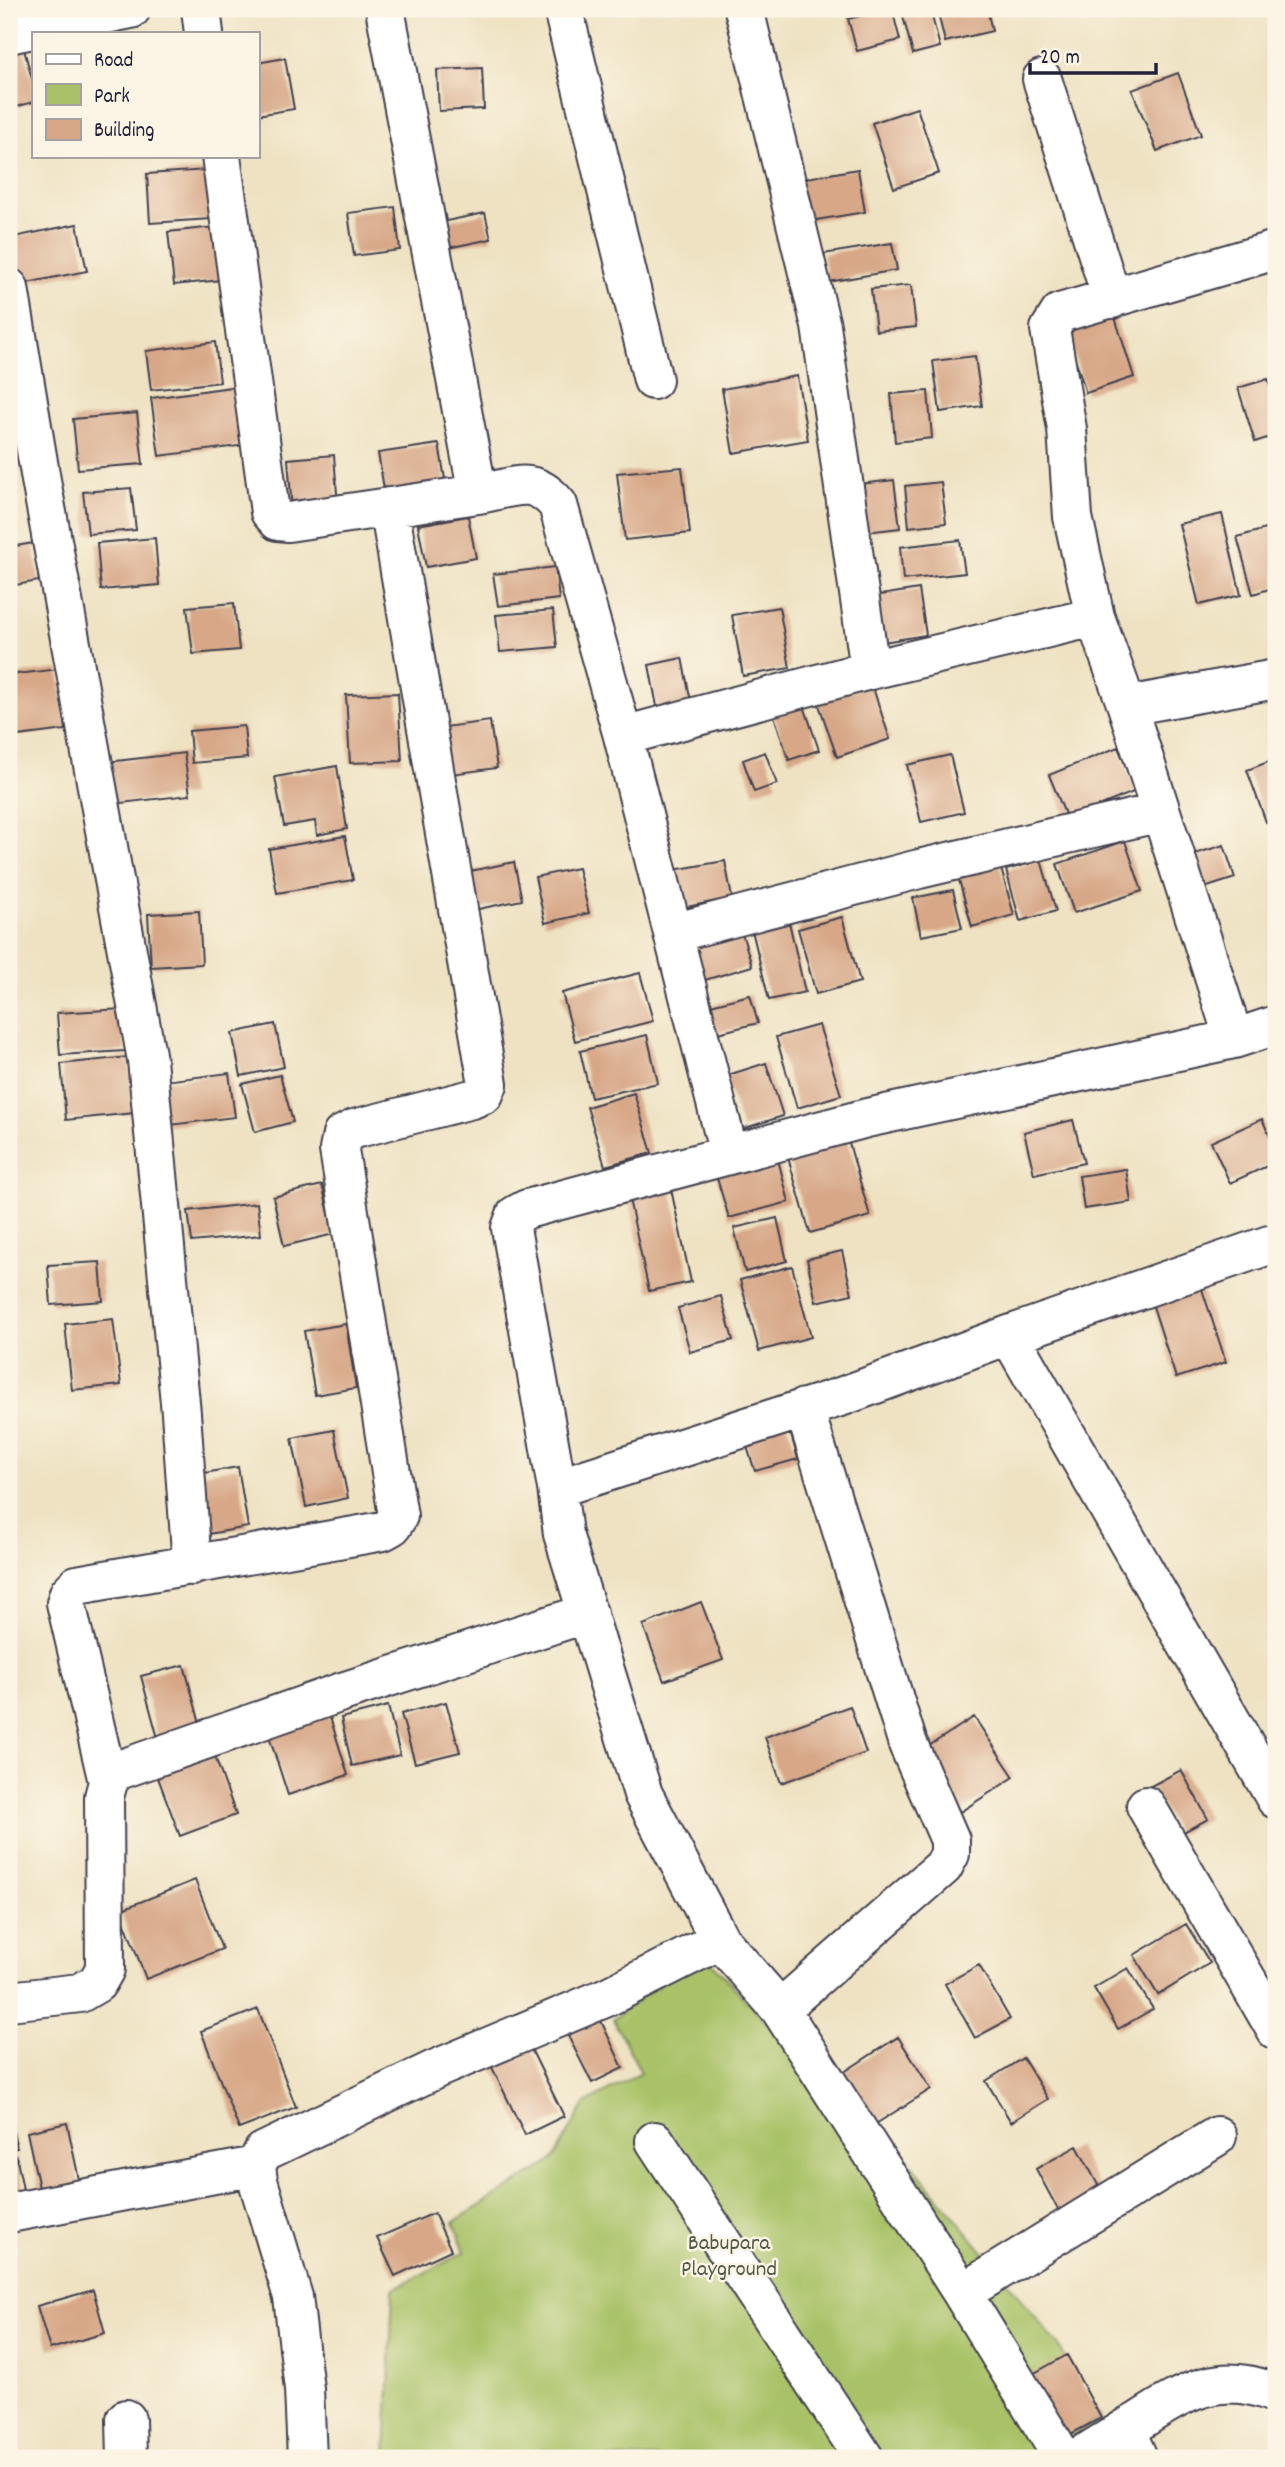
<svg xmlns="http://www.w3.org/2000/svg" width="1285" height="2467" font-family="Dekko,sans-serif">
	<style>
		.green { fill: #a9c267; stroke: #667251; stroke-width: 2 }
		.building { fill: #d7a787 }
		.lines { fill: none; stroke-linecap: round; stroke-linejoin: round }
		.street-casing { stroke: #413f4f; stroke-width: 42 }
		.secondary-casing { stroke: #413f4f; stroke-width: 42 }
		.street { stroke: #fff; stroke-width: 38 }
		.secondary { stroke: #fff; stroke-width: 38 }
		.labels { text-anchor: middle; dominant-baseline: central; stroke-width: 5; stroke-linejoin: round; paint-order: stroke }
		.park-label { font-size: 23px; fill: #515a4a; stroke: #fcf5e5 }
	</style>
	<rect width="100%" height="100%" fill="#fcf5e5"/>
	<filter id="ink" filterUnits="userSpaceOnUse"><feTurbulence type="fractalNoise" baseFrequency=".0143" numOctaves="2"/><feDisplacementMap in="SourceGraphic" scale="14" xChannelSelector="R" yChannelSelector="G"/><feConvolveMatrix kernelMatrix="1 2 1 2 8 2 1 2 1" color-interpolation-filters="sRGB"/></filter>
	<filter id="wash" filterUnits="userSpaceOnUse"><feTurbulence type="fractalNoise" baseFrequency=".00686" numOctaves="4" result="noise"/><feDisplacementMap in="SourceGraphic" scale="28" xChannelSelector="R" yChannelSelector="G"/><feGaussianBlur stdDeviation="1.57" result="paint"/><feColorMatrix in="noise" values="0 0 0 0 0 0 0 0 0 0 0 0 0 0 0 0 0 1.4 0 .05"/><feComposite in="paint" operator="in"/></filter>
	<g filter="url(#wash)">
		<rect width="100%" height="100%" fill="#eee2c2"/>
		<path class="green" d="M702 1952 774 2031 794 2020 1057 2343 1101 2418 1039 2458H386L393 2289 465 2252 454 2222 552 2161 585 2104 641 2072 613 2019Z"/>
		<g id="blocks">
			<path class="building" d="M892 9 900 40 857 51 848 19Z
				M901 9H930L940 47 913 54Z
				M937 9H987L992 31 945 42Z
				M21 38 33 83V102L9 109V42Z
				M285 58 294 109 257 115V63Z
				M482 68 484 109 439 111 437 70Z
				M1178 73 1201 135 1157 151 1132 90Z
				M917 108 939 173 894 188 872 123Z
				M858 169 865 212 804 222 796 180Z
				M208 170 211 219 150 223 147 174Z
				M395 207 400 250 354 256 348 213Z
				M485 213 491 239 438 250 432 224Z
				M77 224 87 271 16 285 9 238Z
				M215 227 221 280 174 285 168 232Z
				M892 243 897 270 828 282 823 254Z
				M911 285 916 327 876 331 871 289Z
				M1111 305 1134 377 1086 393 1063 320Z
				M215 342 220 382 151 390 146 351Z
				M975 356 982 406 940 412 933 361Z
				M797 376 808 440 733 453 722 389Z
				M1268 379 1276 405V435L1255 442 1238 388Z
				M239 386 247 445 159 456 151 398Z
				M928 391 932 438 895 442 891 394Z
				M137 413 143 464 78 469 73 419Z
				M439 444 447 491 386 501 378 453Z
				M334 455 338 507 292 510 288 459Z
				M682 467 690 533 625 540 617 473Z
				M894 480 900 528 866 532 860 484Z
				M941 482 946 523 909 527 905 486Z
				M131 488 136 530 88 534 83 492Z
				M1222 514 1241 595 1199 605 1179 524Z
				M468 516 476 558 426 567 418 525Z
				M1273 527 1276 537V587L1253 594 1237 537Z
				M155 538 159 585 101 590 97 543Z
				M960 540 965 573 903 580 900 547Z
				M34 543 39 581 9 586V547Z
				M555 567 559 599 498 606 493 574Z
				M919 589 926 635 883 642 874 596Z
				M234 603 239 650 193 654 187 607Z
				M779 607 790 668 743 676 732 615Z
				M553 610 557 647 500 652 496 615Z
				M682 658 693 711 659 717 649 665Z
				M59 669 66 730 9 737V675Z
				M872 685 890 739 837 757 818 702Z
				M398 693 402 761 350 763 346 695Z
				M804 706 819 750 789 760 774 716Z
				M490 721 497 768 444 775 437 728Z
				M244 726 247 758 192 763 189 731Z
				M1118 747 1136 791 1067 819 1049 775Z
				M765 752 777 784 754 792 743 760Z
				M184 753 190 795 113 804 108 762Z
				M950 755 964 812 921 822 907 765Z
				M1276 759V818L1266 822 1247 770Z
				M337 766 347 829 317 835 315 821 284 826 275 777Z
				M345 836 353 880 277 893 269 849Z
				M1125 841 1142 891 1074 913 1057 864Z
				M1224 845 1235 878 1195 891 1185 857Z
				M998 858 1014 915 972 927 956 869Z
				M1041 860 1056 911 1020 921 1006 870Z
				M725 861 732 898 681 908 673 870Z
				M514 862 522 900 464 912 456 874Z
				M578 868 589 913 545 923 535 877Z
				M953 890 962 928 921 936 913 898Z
				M199 911 202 964 151 967 148 914Z
				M787 913 805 992 769 1000 750 922Z
				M842 917 860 982 816 994 798 929Z
				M738 920 752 966 698 982 684 936Z
				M640 973 653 1021 575 1041 562 993Z
				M750 995 758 1023 710 1035 703 1007Z
				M123 1009 125 1051 60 1055 57 1013Z
				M275 1024 284 1067 241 1076 232 1033Z
				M819 1025 841 1095 797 1108 776 1037Z
				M647 1035 658 1083 591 1098 580 1051Z
				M128 1057 134 1113 66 1120 61 1064Z
				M766 1063 783 1116 742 1129 725 1076Z
				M229 1073 235 1117 162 1126 156 1082Z
				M280 1075 293 1122 255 1132 242 1084Z
				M634 1093 652 1153 605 1166 587 1107Z
				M1262 1119 1276 1150V1162L1230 1183 1211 1142Z
				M1073 1120 1084 1163 1034 1174 1024 1132Z
				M844 1126 870 1216 810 1233 784 1144Z
				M775 1148 789 1202 729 1218 713 1165Z
				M1126 1169 1131 1202 1084 1209 1079 1176Z
				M322 1185 334 1234 284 1246 273 1197Z
				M671 1189 691 1282 649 1291 629 1199Z
				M257 1203 261 1235 192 1242 188 1211Z
				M777 1218 787 1261 745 1272 734 1228Z
				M842 1251 852 1294 816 1302 807 1259Z
				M100 1262 103 1301 51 1305 48 1265Z
				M792 1266 811 1337 759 1351 740 1280Z
				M1200 1283 1226 1362 1176 1378 1151 1300Z
				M721 1296 733 1340 690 1352 678 1308Z
				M113 1319 121 1385 72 1390 65 1324Z
				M346 1324 356 1388 315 1395 304 1331Z
				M787 1421 798 1459 755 1471 743 1435Z
				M334 1430 348 1498 306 1507 292 1438Z
				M238 1467 248 1527 203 1535 193 1475Z
				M701 1602 723 1660 664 1681 643 1625Z
				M184 1665 202 1731 159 1742 141 1676Z
				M446 1702 460 1752 415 1763 401 1714Z
				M388 1706 400 1755 352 1766 341 1718Z
				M850 1706 866 1753 781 1783 765 1737Z
				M329 1714 348 1775 288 1795 268 1733Z
				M974 1717 1014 1777 960 1812 921 1751Z
				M214 1754 236 1815 180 1836 157 1775Z
				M1181 1770 1208 1819 1178 1835 1151 1786Z
				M195 1880 222 1949 146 1979 120 1910Z
				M1186 1924 1210 1963 1158 1995 1134 1955Z
				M979 1965 1010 2019 975 2038 945 1984Z
				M1128 1968 1153 2009 1118 2029 1094 1988Z
				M594 2006 623 2068 592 2083 561 2022Z
				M258 2009 296 2107 239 2129 201 2031Z
				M525 2037 564 2116 525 2135 486 2055Z
				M898 2037 931 2089 871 2127 838 2076Z
				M1023 2058 1048 2099 1011 2122 986 2081Z
				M9 2117 17 2148 9 2150Z
				M67 2123 81 2189 41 2197 27 2132Z
				M1077 2146 1104 2196 1063 2219 1036 2169Z
				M16 2155 25 2199 9 2202V2156Z
				M434 2213 451 2250 395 2276 377 2238Z
				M93 2290 105 2333 50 2349 37 2306Z
				M1067 2355 1101 2418 1056 2442 1022 2380Z"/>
		</g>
	</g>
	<g filter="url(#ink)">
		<use href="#blocks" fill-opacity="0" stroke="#413f4f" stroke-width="2"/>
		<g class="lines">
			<defs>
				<path id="street" d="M201 9 204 33
					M385 9 478 494C514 488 533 474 558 505L623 736 870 670 1095 617 1127 706 1276 679
					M563 9 653 380
					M744 9 821 326 870 670
					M1042 79 1112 299
					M221 156 270 512 278 521 288 522 478 494
					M9 288 41 480 147 1060 181 1413 192 1566
					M1095 617 1073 517 1067 429 1050 329 1060 313 1276 250
					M1127 706 1234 1039 1276 1025
					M623 736 729 1154
					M673 933 919 869 1161 812
					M1009 1335 1276 1799
					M557 1488 843 1396 1009 1335 1269 1245
					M108 1782 66 1603 69 1593 77 1585 383 1531 392 1526 398 1516 339 1150 342 1135 354 1129 472 1099 484 1094 488 1084 389 507
					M1146 1806 1276 2030
					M9 2001 80 1993 97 1983 105 1969 104 1797 108 1782 116 1771 339 1693 588 1613
					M780 2009 943 1867 950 1854V1840L908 1744 804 1408
					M655 2141 864 2458
					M9 2213 256 2166
					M962 2293 1217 2136
					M126 2419 127 2458
					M1125 2429 1138 2458
					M307 2458 304 2389 293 2297 258 2181 256 2166 263 2152 436 2069 607 1997 720 1940
					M1063 2458 962 2293 780 2009 720 1940 643 1794 563 1534 557 1488 511 1228 516 1215 527 1209 867 1118 1234 1039"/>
				<path id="secondary" d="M9 34 131 9
					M1078 2458C1098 2446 1118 2433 1139 2421 1184 2392 1222 2369 1276 2394"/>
			</defs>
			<use href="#street" class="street-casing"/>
			<use href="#secondary" class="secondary-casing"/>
			<use href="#street" class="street"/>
			<use href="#secondary" class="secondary"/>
		</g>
	</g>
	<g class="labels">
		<g class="park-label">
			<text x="729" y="2244">Babupara<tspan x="729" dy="26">Playground</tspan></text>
		</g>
	</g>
	<rect width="1285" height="2467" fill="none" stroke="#fcf5e5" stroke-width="35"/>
	<rect x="32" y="32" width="228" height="126" fill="#fcf5e5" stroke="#a5a1a1" stroke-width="2"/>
	<rect x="46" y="54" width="35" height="10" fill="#ffffff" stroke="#a5a1a1" stroke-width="2"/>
	<text x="94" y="66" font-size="21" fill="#22223b">Road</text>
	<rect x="46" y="84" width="35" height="21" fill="#a9c267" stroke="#a5a1a1" stroke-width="2"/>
	<text x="94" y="102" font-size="21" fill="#22223b">Park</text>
	<rect x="46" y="119" width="35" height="21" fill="#d7a787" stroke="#a5a1a1" stroke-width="2"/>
	<text x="94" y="136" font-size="21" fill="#22223b">Building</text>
	<path d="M1030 63v10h126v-10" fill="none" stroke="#22223b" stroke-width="3.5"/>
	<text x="1040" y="63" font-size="21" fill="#22223b" stroke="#fcf5e5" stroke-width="5" paint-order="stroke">20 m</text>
</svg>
